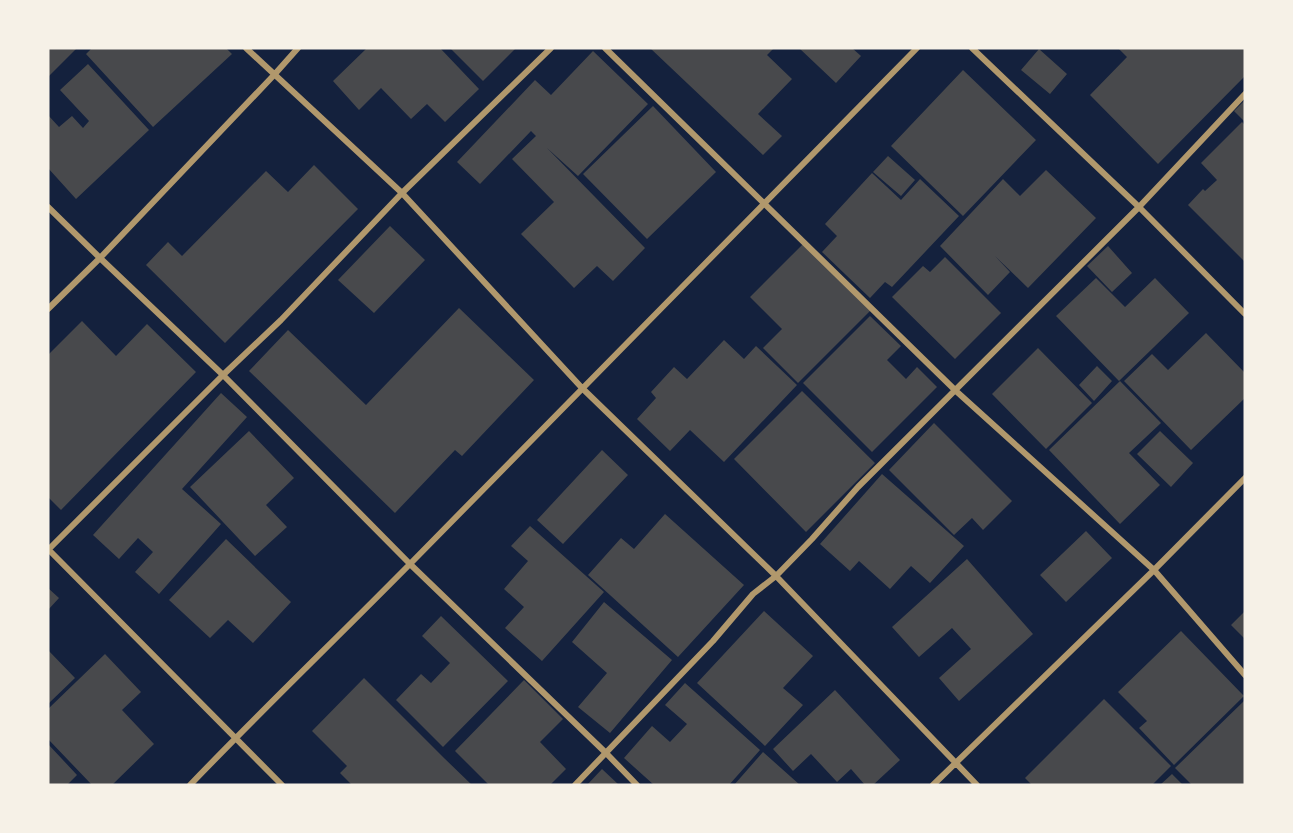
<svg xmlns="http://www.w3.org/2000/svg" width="1293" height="833" font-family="Raleway,sans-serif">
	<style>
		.building { fill: #48494c }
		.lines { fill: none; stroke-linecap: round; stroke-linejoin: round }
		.minor { stroke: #b1986c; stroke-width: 6 }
	</style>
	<rect width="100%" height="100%" fill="#14213d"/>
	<path class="building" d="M48 48H77L48 77Z
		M92 48H226L232 54 153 127 86 54Z
		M367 48H440L479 89 445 122 427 104 411 119 381 88 359 110 333 81Z
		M450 48H516L483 81Z
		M650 48H774L767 55 792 79 758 114 782 136 763 155Z
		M799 48H852L861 56 836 83Z
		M1118 48H1245V76L1158 164 1090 95 1127 57Z
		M1039 49 1067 74 1050 94 1021 70Z
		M593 51 648 104 578 176 547 148 645 248 613 281 597 266 574 288 521 234 554 202 512 159 536 136 531 131 480 184 457 162 535 80 551 95Z
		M88 64 149 130 76 199 48 168V115L59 127 72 116 83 128 89 121 60 90Z
		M963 70 1036 140 963 216 891 146Z
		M1245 100V122L1234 111Z
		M653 106 716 172 647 239 583 174Z
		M1242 122 1245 125V262L1188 205 1203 189 1205 191 1217 180 1201 163Z
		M888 156 915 180 901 196 873 172Z
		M314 165 358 209 225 343 146 265 168 242 182 256 266 171 288 192Z
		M1046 170 1096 218 1028 288 995 256 1010 272 988 295 940 246 1003 179 1020 196Z
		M872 173 901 200 920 179 959 216 892 287 885 282 870 298 822 252 837 236 825 224Z
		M390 226 425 260 374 313 338 280Z
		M804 243 871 310 798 383 763 348 782 329 750 297Z
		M1108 246 1132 273 1112 292 1087 266Z
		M945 257 1001 313 955 359 892 297 923 266 930 272Z
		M1096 278 1125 307 1155 278 1189 313 1119 381 1056 316Z
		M459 308 534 380 462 456 455 450 395 513 249 371 288 330 366 405Z
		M870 316 901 346 887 360 906 379 917 367 937 387 872 452 803 383Z
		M82 321 116 356 147 324 196 372 61 510 48 497V355Z
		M1206 333 1245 373V398L1191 450 1124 381 1152 354 1168 370Z
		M724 340 744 359 756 346 797 385 724 462 690 430 670 451 637 419 656 398 651 392 674 367 687 379Z
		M1038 348 1092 403 1046 449 992 394Z
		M1097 366 1112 381 1094 401 1079 385Z
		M1120 381 1161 423 1129 453 1160 485 1120 524 1049 450Z
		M802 391 875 463 806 532 734 459Z
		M221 393 247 417 182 489 221 524 159 594 135 572 153 552 138 538 119 559 93 535Z
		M934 423 1012 501 983 530 972 518 954 535 889 470Z
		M249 431 294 478 266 505 287 527 255 556 190 487Z
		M1160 431 1193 463 1171 487 1137 454Z
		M602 450 628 475 563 544 537 520Z
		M882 474 964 546 930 583 911 566 890 589 859 561 850 571 820 544Z
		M665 514 744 585 678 657 588 575 621 538 634 549Z
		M530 526 604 592 542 661 505 628 524 607 504 589 528 561 511 546Z
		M1086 531 1112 558 1066 602 1040 575Z
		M226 539 291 602 253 643 228 620 210 638 169 600Z
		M967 559 1033 634 959 701 939 678 971 649 952 628 919 657 892 627Z
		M48 588 59 598 48 610Z
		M604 602 672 660 610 733 578 707 607 673 572 642Z
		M764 611 813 656 783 688 803 705 765 746 697 683Z
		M1245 611V639L1231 625Z
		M441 616 508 681 443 747 396 700 421 674 431 683 450 663 422 636Z
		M1181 631 1244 696 1174 765 1139 728 1147 721 1118 692Z
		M48 650 75 678 48 704Z
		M105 654 141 692 122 710 154 744 112 785H92L48 739V709Z
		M364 678 444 758 472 785H352L340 773 347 766 312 731Z
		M524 680 563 719 540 742 566 769 550 785H489L455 751Z
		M685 683 760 750 729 785H654L624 758 652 726 670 742 687 724 665 705Z
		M835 690 900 760 873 785H865L851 769 837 782 811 754 793 771 773 749Z
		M1104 699 1171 766 1152 785H1032L1025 778Z
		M1245 700V785H1192L1175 768Z
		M48 744 77 775 67 785H48Z
		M763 752 800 785H734Z
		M602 769 619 785H587Z
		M1172 774 1183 785H1160Z"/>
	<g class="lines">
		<path class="minor" d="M246 48 402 193 582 388 776 576 977 785
			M605 48 956 391 1154 570 1245 675
			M972 48 1139 207 1245 314
			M48 207 100 258 223 375 410 564 606 753 637 785
			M48 309 100 258 274 75 298 48
			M48 549 282 785
			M48 550 223 375 281 320 402 193 551 48
			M190 785C262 710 337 638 410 564 580 393 747 219 917 48
			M575 785 713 641 753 594 776 576 812 539 858 487 1139 207 1245 94
			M933 785 1154 570 1245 478"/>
	</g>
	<rect width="1293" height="833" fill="none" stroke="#f6f1e7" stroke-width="99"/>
</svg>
